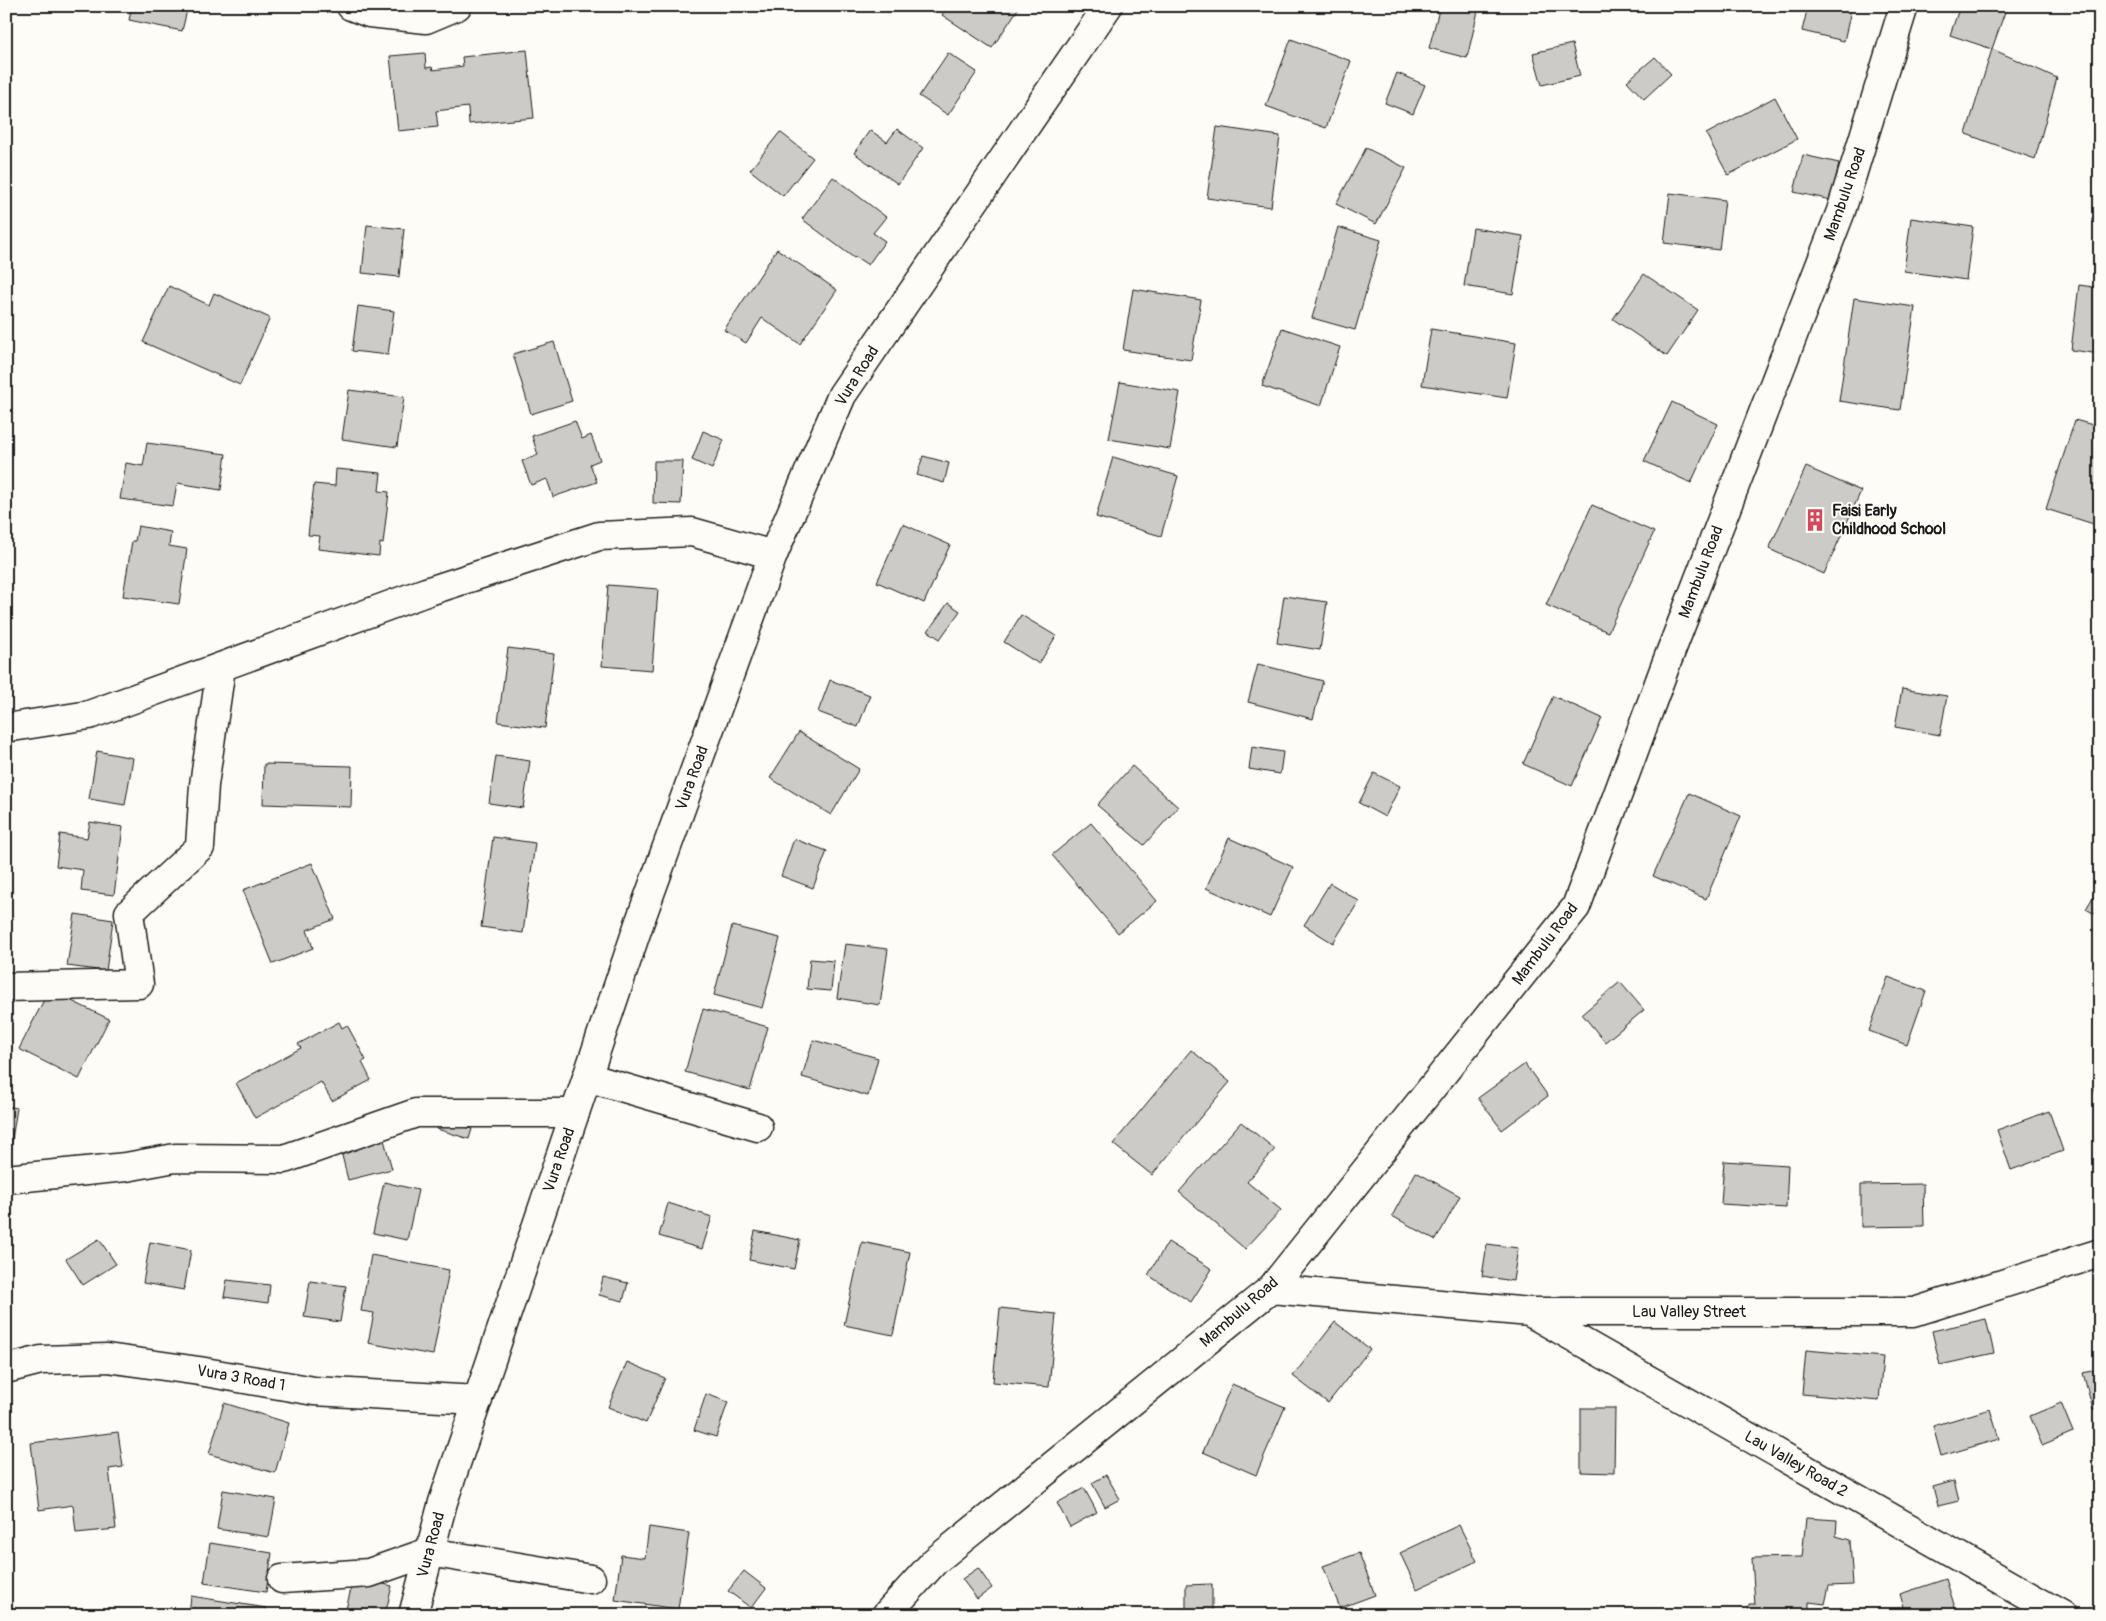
<svg xmlns="http://www.w3.org/2000/svg" width="2106" height="1621" font-family="Pangolin,sans-serif">
	<style>
		.building { fill: #cccbc8; stroke: #1c1c1c }
		.lines { fill: none; stroke-linecap: round; stroke-linejoin: round }
		.minor-casing { stroke: #1c1c1c; stroke-width: 31 }
		.tertiary-casing { stroke: #1c1c1c; stroke-width: 31 }
		.minor { stroke: #fdfcf7; stroke-width: 28 }
		.tertiary { stroke: #fdfcf7; stroke-width: 28 }
		.labels { text-anchor: middle; dominant-baseline: central; stroke-width: 4; stroke-linejoin: round; paint-order: stroke }
		.street-label { font-size: 16px; fill: #1c1c1c; stroke: #fdfcf7 }
		.poi-label { font-size: 16px; font-weight: bold; fill: #1c1c1c; stroke: #fdfcf7; text-anchor: start }
	</style>
	<rect width="100%" height="100%" fill="#fdfcf7"/>
	<filter id="ink" filterUnits="userSpaceOnUse"><feTurbulence type="fractalNoise" baseFrequency=".02" numOctaves="2"/><feDisplacementMap in="SourceGraphic" scale="10" xChannelSelector="R" yChannelSelector="G"/><feConvolveMatrix kernelMatrix="1 2 1 2 8 2 1 2 1" color-interpolation-filters="sRGB"/></filter>
	<g filter="url(#ink)">
		<path class="building" d="M132 6H188L182 31 129 20Z
			M947 6H1020L992 48 942 15Z
			M1440 6H1458L1478 11 1467 58 1429 48Z
			M1808 6H1852L1844 41 1802 31Z
			M1960 6H2007L1992 49 1950 35Z
			M1291 39 1351 61 1326 128 1266 106Z
			M1572 44 1580 76 1542 85 1533 53Z
			M1992 49 2057 78 2035 159 1966 134Z
			M527 50 534 118 469 124 468 107 436 111 438 127 398 131 390 56 425 53 426 68 432 67 433 70 463 66 462 57Z
			M948 53 977 72 948 115 919 96Z
			M1655 57 1671 74 1644 99 1627 81Z
			M1397 73 1425 85 1413 114 1385 103Z
			M1775 97 1797 139 1728 175 1706 134Z
			M1217 127 1280 136 1271 207 1207 198Z
			M897 129 923 148 898 184 854 153 870 130 887 142Z
			M780 132 813 158 783 196 750 170Z
			M1366 148 1406 168 1376 224 1336 204Z
			M1803 155 1839 163 1831 200 1794 192Z
			M833 177 886 217 873 233 885 241 868 265 856 257 854 258 802 219Z
			M1670 193 1725 200 1719 250 1664 243Z
			M1911 218 1973 227 1966 280 1904 271Z
			M367 225 404 229 399 277 362 273Z
			M1338 227 1381 240 1355 330 1312 318Z
			M1473 228 1523 236 1513 294 1464 286Z
			M777 249 837 290 800 344 762 318 746 343 724 330Z
			M1644 274 1698 310 1667 356 1613 319Z
			M2079 285 2100 288V354L2071 350Z
			M169 286 209 305 214 293 270 318 240 385 143 342Z
			M1133 289 1201 300 1191 360 1123 350Z
			M1854 298 1915 307 1900 410 1839 401Z
			M358 306 394 311 388 355 352 351Z
			M1282 328 1340 347 1321 406 1262 386Z
			M1431 329 1516 343 1507 398 1422 385Z
			M554 342 572 401 531 414 513 354Z
			M1120 382 1180 392 1170 449 1109 439Z
			M349 390 404 397 397 447 342 439Z
			M1672 402 1718 424 1691 483 1644 461Z
			M2075 420 2100 427V526L2046 509Z
			M575 421 582 439 591 435 600 460 590 464 597 482 553 497 547 479 531 485 522 461 538 455 532 436Z
			M703 431 724 440 712 469 692 460Z
			M147 443 226 454 221 490 177 483 173 506 120 499 126 463 143 466Z
			M923 456 949 463 944 483 917 475Z
			M1113 457 1178 476 1161 536 1096 517Z
			M654 461H683L681 504 653 503Z
			M1806 467 1861 491 1824 574 1769 549Z
			M336 469 381 473 379 491 389 492 383 544 380 543 379 556 318 549 320 536 308 535 314 484 335 486Z
			M1592 505 1654 532 1608 632 1546 605Z
			M903 524 950 545 924 603 877 582Z
			M138 526 171 532 169 546 187 549 179 604 123 596 132 541H135Z
			M608 585 658 589 652 670 602 666Z
			M1284 596 1327 602 1320 650 1277 643Z
			M948 603 960 611 940 639 928 631Z
			M1021 615 1056 636 1039 664 1004 642Z
			M508 648 554 654 545 728 498 722Z
			M1258 664 1323 681 1313 719 1248 702Z
			M830 680 870 695 858 727 818 712Z
			M1902 689 1947 696 1940 735 1895 727Z
			M1553 696 1602 718 1572 786 1523 764Z
			M799 732 859 769 831 815 770 778Z
			M1252 747 1283 752 1280 774 1249 769Z
			M97 751 133 758 125 805 89 799Z
			M496 756 530 761 523 808 489 803Z
			M264 764 352 766 351 807 263 804Z
			M1132 766 1178 807 1144 845 1097 805Z
			M1374 773 1400 786 1385 817 1359 803Z
			M1689 793 1741 816 1706 899 1653 876Z
			M90 822 123 827 114 895 81 891 83 870 56 866 60 834 87 838Z
			M1091 823 1157 901 1118 933 1052 855Z
			M493 837 535 843 523 933 481 927Z
			M1229 838 1293 867 1270 917 1206 888Z
			M794 839 827 851 813 888 781 876Z
			M312 863 335 919 307 930 313 948 273 964 243 890Z
			M1330 883 1359 901 1333 943 1304 925Z
			M2100 885V917L2086 909Z
			M75 914 113 920 106 971 67 966Z
			M732 926 780 938 762 1008 714 995Z
			M845 944 888 949 880 1005 837 998Z
			M810 959 834 961 831 991 807 989Z
			M1888 977 1926 991 1907 1045 1869 1031Z
			M1620 982 1644 1010 1605 1042 1582 1014Z
			M49 990 109 1019 79 1079 19 1049Z
			M703 1009 768 1027 750 1090 685 1072Z
			M339 1022 342 1028 347 1025 366 1060 362 1062 371 1080 332 1101 321 1082 255 1118 236 1083 301 1048 298 1044Z
			M813 1040 878 1058 868 1096 802 1077Z
			M1191 1050 1230 1082 1152 1175 1113 1144Z
			M1525 1064 1548 1096 1502 1130 1478 1098Z
			M2100 1086V1107L2094 1088Z
			M6 1106 17 1108 10 1152 6 1151Z
			M2049 1111 2063 1151 2011 1170 1997 1130Z
			M439 1120 472 1129 469 1139 437 1129Z
			M1241 1122 1275 1149 1247 1182 1281 1210 1245 1249 1179 1192Z
			M383 1136 392 1169 348 1180 340 1147Z
			M1724 1161 1788 1165 1786 1208 1721 1204Z
			M1416 1172 1460 1196 1436 1240 1392 1216Z
			M384 1182 418 1190 407 1240 373 1233Z
			M1923 1184 1924 1226 1861 1227V1185Z
			M668 1203 712 1217 702 1249 659 1236Z
			M755 1231 800 1240 794 1269 749 1260Z
			M99 1239 116 1264 83 1285 66 1259Z
			M150 1242 191 1250 184 1290 143 1283Z
			M862 1242 910 1252 893 1335 844 1325Z
			M1168 1242 1212 1269 1191 1302 1148 1275Z
			M1487 1244 1518 1248 1513 1281 1482 1276Z
			M371 1255 449 1270 433 1355 368 1343 374 1313 361 1311Z
			M603 1277 628 1283 623 1301 599 1295Z
			M227 1280 270 1285 268 1303 224 1297Z
			M310 1281 346 1286 340 1322 304 1317Z
			M1000 1308 1056 1314 1049 1387 993 1382Z
			M1986 1319 1994 1353 1940 1365 1932 1331Z
			M1335 1322 1370 1349 1328 1403 1293 1376Z
			M1806 1350 1883 1357 1879 1401 1802 1394Z
			M627 1362 665 1378 646 1423 608 1407Z
			M2100 1369V1408L2093 1410 2083 1373Z
			M1232 1384 1285 1407 1256 1475 1203 1452Z
			M706 1394 728 1402 716 1437 694 1430Z
			M224 1403 289 1423 275 1473 209 1454Z
			M2061 1403 2073 1432 2042 1445 2030 1416Z
			M1581 1408H1615L1614 1473 1581 1472Z
			M1990 1409 1999 1439 1941 1456 1933 1426Z
			M118 1432 123 1467 109 1469 116 1529 76 1533 73 1505 39 1510 31 1443Z
			M1106 1475 1120 1499 1105 1507 1092 1483Z
			M1954 1481 1959 1501 1938 1506 1933 1487Z
			M1084 1488 1097 1512 1070 1527 1057 1503Z
			M223 1490 276 1499 269 1537 217 1529Z
			M1806 1518 1837 1520 1836 1536 1850 1540 1853 1585 1829 1586 1825 1604 1809 1602V1615H1748L1749 1604H1755L1752 1558 1802 1557Z
			M1459 1525 1477 1561 1417 1589 1400 1553Z
			M649 1527 689 1533 678 1609 615 1600 621 1555 645 1558Z
			M210 1543 272 1553 266 1592 204 1583Z
			M1359 1553 1375 1595 1340 1608 1323 1566Z
			M978 1568 992 1588 977 1599 962 1579Z
			M744 1571 766 1588 751 1608 728 1591Z
			M354 1577 392 1586 385 1615H370L346 1609Z
			M1946 1579 1957 1614 1906 1615 1900 1594Z
			M1212 1584V1615H1186V1585Z
			M191 1596 266 1608 265 1615H189Z"/>
		<g class="lines">
			<defs>
				<path id="minor" d="M351 6 369 13 426 19 457 6
					M6 728 89 715 426 592 599 536 692 532 773 555
					M6 987 139 984 129 913 200 847 204 785 221 668
					M587 1077 758 1127
					M6 1179 126 1167 175 1158 284 1159 416 1113H575
					M1271 1289 1530 1312H1914L2100 1253
					M1531 1313 2062 1615
					M6 1369 41 1360 107 1358 199 1371 314 1391 478 1400
					M282 1579 369 1573 429 1552 591 1579
					M886 1615 935 1561 1271 1289 1576 907 1666 664 1841 211 1904 6"/>
				<path id="tertiary" d="M413 1615 443 1502 640 921 773 555 842 395 1108 6"/>
			</defs>
			<use href="#minor" class="minor-casing"/>
			<use href="#tertiary" class="tertiary-casing"/>
			<use href="#minor" class="minor"/>
			<use href="#tertiary" class="tertiary"/>
		</g>
	</g>
	<defs>
		<symbol id="building-bare" viewBox="-9 -9 18 18"><path d="M-4-6H4V6H1V3H-1V6H-4ZM-2.5-4.3h1.7v1.8h-1.7ZM.8-4.3h1.7v1.8H.8ZM-2.5-1h1.7V.8h-1.7ZM.8-1h1.7V.8H.8Z" fill="#d1495b" stroke="#fdfcf7" stroke-width="2.5" paint-order="stroke"/></symbol>
	</defs>
	<g fill-rule="evenodd">
		<use href="#building-bare" x="1799" y="504" width="32" height="32"/>
	</g>
	<g class="labels">
		<g class="street-label">
			<text transform="translate(1845 194) rotate(-71)">Mambulu Road</text>
			<text transform="translate(857 376) rotate(-58)">Vura Road</text>
			<text transform="translate(1701 572) rotate(-69)">Mambulu Road</text>
			<text transform="translate(692 778) rotate(-70)">Vura Road</text>
			<text transform="translate(1545 944) rotate(-53)">Mambulu Road</text>
			<text transform="translate(559 1160) rotate(-71)">Vura Road</text>
			<text transform="translate(1239 1312) rotate(-41)">Mambulu Road</text>
			<text x="1689" y="1312">Lau Valley Street</text>
			<text transform="translate(241 1378) rotate(10)">Vura 3 Road 1</text>
			<text transform="translate(1796 1464) rotate(30)">Lau Valley Road 2</text>
			<text transform="translate(431 1545) rotate(-75)">Vura Road</text>
		</g>
		<g class="poi-label">
			<text x="1832" y="511">Faisi Early<tspan x="1832" dy="18">Childhood School</tspan></text>
		</g>
	</g>
	<rect width="2106" height="1621" fill="none" stroke="#fdfcf7" stroke-width="25"/>
	<rect x="12" y="12" width="2081" height="1596" fill="none" stroke="#1c1c1c" stroke-width="2" filter="url(#ink)"/>
</svg>
